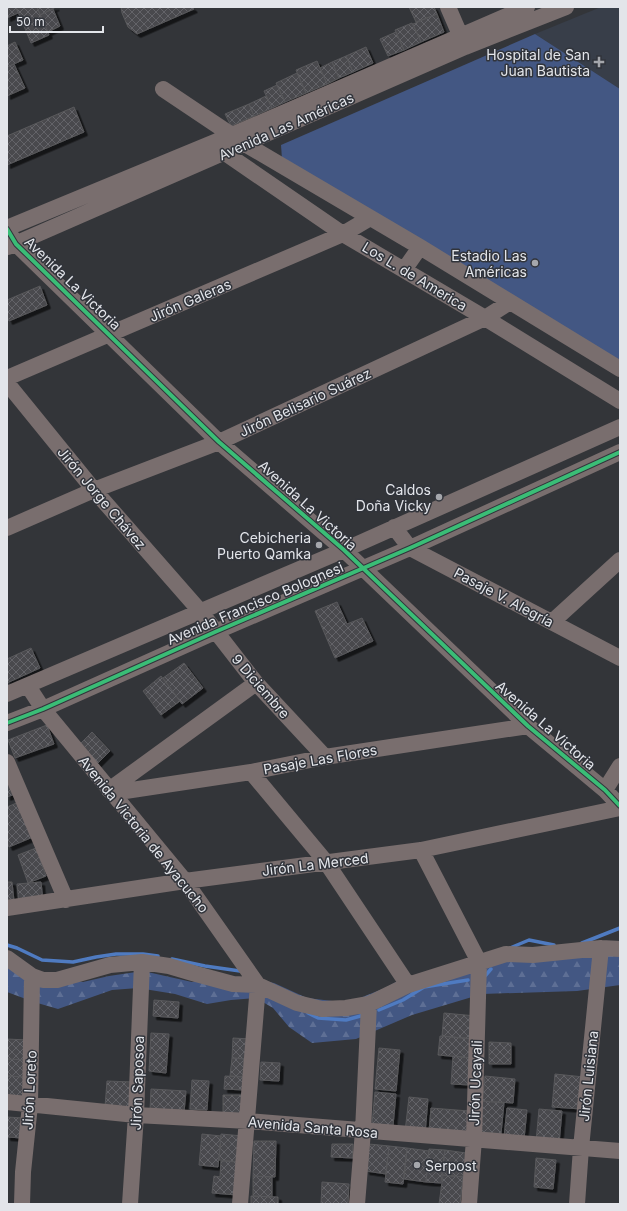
<svg xmlns="http://www.w3.org/2000/svg" width="627" height="1211" font-family="Inter,sans-serif">
	<style>
		.built { fill: #383e49 }
		.forest { fill: url(#forest-firs) }
		.pitch { fill: #435783 }
		.lines { fill: none; stroke-linecap: round; stroke-linejoin: round }
		.stream { stroke: #4f7bc1; stroke-width: 3.5 }
		.building { fill: url(#building-cross-hatch); stroke: #58585b; filter: url(#shadow) }
		.minor { stroke: #796e6e; stroke-width: 16 }
		.cycleway-casing { stroke: #31343b; stroke-width: 6 }
		.cycleway { stroke: #3abd76; stroke-width: 4 }
		.poi-dot { fill: #a5a7ac; stroke: #31343b; stroke-width: 1.5 }
		.labels { text-anchor: middle; dominant-baseline: central; stroke-width: 3; stroke-linejoin: round; paint-order: stroke }
		.poi-label { font-size: 14px; fill: #e3e5ea; stroke: #31343b; text-anchor: end }
		.street-label { font-size: 14px; fill: #e3e5ea; stroke: #31343b }
	</style>
	<defs>
		<pattern id="forest-firs" width="22" height="20" patternUnits="userSpaceOnUse"><rect width="22" height="20" fill="#435783"/><path d="M5 1l3.5 6h-7zM16 11l3.5 6h-7z" fill="#5e6f95"/></pattern>
		<pattern id="building-cross-hatch" width="8" height="8" patternUnits="userSpaceOnUse"><rect width="8" height="8" fill="#4a4a4d"/><path d="M0 0l8 8M0 8l8-8" fill="none" stroke="#646467"/></pattern>
		<filter id="shadow"><feDropShadow dx="3.5" dy="3.5" stdDeviation="0" flood-color="#0009"/></filter>
	</defs>
	<rect width="100%" height="100%" fill="#333539"/>
	<path class="built" d="M601 7H620V89L535 34Z"/>
	<path class="forest" d="M620 945V985L577 991 482 994 412 1015 356 1039 312 1043 289 1027 273 1008 256 998 231 1000 207 1004 175 994 138 988 112 990 58 1009 34 1002 7 992V968L41 973 83 982 109 976 143 971 192 982 232 977 252 979 274 983 307 998 341 1002 360 998 385 988 407 976 426 975 464 967Z"/>
	<path class="pitch" d="M535 34 620 89V367L282 159 281 145Z"/>
	<g class="lines">
		<path class="stream" d="M582 943 620 928
			M7 945 17 948 42 960 73 962 96 957 116 954H143L158 956
			M510 948 529 940 554 945
			M172 959 205 966 240 971
			M485 976 491 969
			M379 1010 403 1000 424 987 468 980
			M308 1013 318 1018 346 1020 364 1015"/>
	</g>
	<path class="building" d="M7 7H16L18 13 7 18Z
		M16 7H37L49 35 31 43Z
		M37 7H56L40 15Z
		M121 7H192L194 9 137 34 128 27 122 13Z
		M409 7H434L437 14 416 22Z
		M53 9 60 26 48 32 40 15Z
		M437 14 444 32 421 42 413 24Z
		M412 23 421 42 404 50 395 30Z
		M396 32 404 50 388 56 380 39Z
		M15 42 23 60 7 67V46Z
		M366 47 373 63 353 72 346 56Z
		M346 56 353 72 339 78 332 62Z
		M317 61 327 84 306 93 296 70Z
		M332 62 339 78 327 84 320 68Z
		M14 64 25 88 7 96V67Z
		M297 73 306 93 285 102 276 83Z
		M277 85 285 102 272 108 264 91Z
		M266 96 272 108 254 116 249 104Z
		M249 104 254 116 231 126 225 114Z
		M74 107 84 132 7 165V136Z
		M40 286 47 305 9 321 7 316V300Z
		M337 602 347 624 362 618 373 641 335 658 315 611Z
		M31 648 40 668 7 683V659Z
		M184 663 203 688 182 704 163 678Z
		M161 676 180 701 161 715 143 691Z
		M47 725 54 744 15 758 8 740Z
		M92 732 110 751 96 765 77 747Z
		M7 774 15 794 7 797Z
		M19 802 33 837 9 847 7 842V807Z
		M36 848 46 876 28 883 18 855Z
		M7 882H12L14 901H7Z
		M41 882 43 901 19 903 17 884Z
		M154 1000 179 1002 178 1018 153 1016Z
		M444 1013 476 1016 474 1039 442 1036Z
		M151 1033 169 1034 166 1073 149 1071Z
		M440 1036 474 1039 472 1058 438 1055Z
		M233 1038 251 1039 250 1059 232 1058Z
		M7 1039 28 1040 26 1060 7 1059Z
		M489 1042 511 1043V1064H489Z
		M379 1048 400 1050 396 1091 375 1089Z
		M453 1056 472 1058 470 1085 451 1084Z
		M232 1058 244 1059 243 1077 230 1076Z
		M7 1059 26 1060 25 1077 7 1076Z
		M261 1062 280 1063 279 1081 260 1080Z
		M555 1074 584 1077 581 1109 552 1107Z
		M7 1076 25 1077 24 1100 7 1099Z
		M225 1076 245 1077 244 1090 224 1089Z
		M485 1076 515 1079 513 1103 482 1101Z
		M192 1080 209 1081 207 1110 190 1109Z
		M107 1081 133 1082 131 1108 105 1107Z
		M151 1089 186 1091 184 1112 150 1110Z
		M375 1092 396 1094 393 1126 372 1124Z
		M223 1095H244V1114H223Z
		M409 1097 428 1099 425 1134 405 1132Z
		M482 1101 504 1103 501 1134 480 1132Z
		M431 1108 469 1111 467 1135 429 1131Z
		M507 1108 527 1110 524 1139 504 1137Z
		M539 1109 562 1111 559 1144 536 1142Z
		M7 1117 23 1118 22 1138 7 1137Z
		M202 1134 221 1136 218 1167 199 1165Z
		M221 1134 243 1136 240 1162 219 1160Z
		M254 1141H276L275 1177 253 1176Z
		M332 1144H353V1158L331 1157Z
		M369 1144 389 1146 386 1174 366 1171Z
		M389 1146 407 1148 403 1184 385 1182Z
		M407 1148 429 1151 426 1182 404 1179Z
		M429 1149 445 1150 441 1183 426 1182Z
		M445 1150 466 1153 463 1177 442 1175Z
		M536 1158 556 1160 553 1189 534 1187Z
		M221 1161 240 1162 237 1195 212 1193 214 1176 220 1177Z
		M443 1175 463 1177 460 1204H439Z
		M253 1176 272 1177V1197L253 1196Z
		M322 1182 349 1184 348 1204H321Z
		M251 1196 278 1197V1204H251Z"/>
	<g class="lines">
		<path class="minor" d="M448 7 464 44
			M163 89 245 144 420 247 620 369
			M219 146 225 153 343 234 485 318 620 401
			M7 228 232 135 527 7
			M7 229 16 244 219 442 344 550 528 726 605 790 620 806
			M8 247 465 47 566 7
			M404 270 420 247
			M7 378 343 234 370 218
			M7 383 94 490 200 611 256 683 325 757
			M394 527 410 548 620 658
			M7 528 94 490 219 442 485 318 510 302
			M552 622 620 560
			M28 686 43 709 185 881 258 985 240 1204
			M7 694 344 550 620 427
			M7 723 43 709 215 632 410 548 620 452
			M7 762 66 900
			M251 772 326 862 408 985
			M109 790 256 683
			M605 790 620 766
			M112 793 251 772 325 757 528 726
			M421 850 479 962 474 1139 469 1204
			M7 908 185 881 421 850 620 808
			M7 958 32 976 43 980H57L110 965 142 962 169 966 196 974 233 984 258 985 297 1003 322 1009 346 1008 369 1004 408 985 506 954 533 955 601 948 620 949
			M7 1102 136 1115 248 1121 620 1151
			M22 1204 23 1172 30 1105 32 976
			M130 1204 136 1115 142 962
			M357 1204 363 1131 369 1004
			M577 1204 581 1148 601 948"/>
		<defs>
			<path id="cycleway" d="M7 229 16 244 219 442 344 550 528 726 605 790 620 806
				M7 723 43 709 215 632 410 548 620 452"/>
		</defs>
		<use href="#cycleway" class="cycleway-casing"/>
		<use href="#cycleway" class="cycleway"/>
	</g>
	<g class="poi-dot">
		<path d="M597 56h4v4h4v4h-4v4h-4v-4h-4v-4h4z"/>
		<circle cx="535" cy="263" r="4"/>
		<circle cx="439" cy="497" r="4"/>
		<circle cx="319" cy="545" r="4"/>
		<circle cx="417" cy="1165" r="4"/>
	</g>
	<g class="labels">
		<g class="poi-label">
			<text x="590" y="54">Hospital de San<tspan x="590" dy="16">Juan Bautista</tspan></text>
			<text x="527" y="255">Estadio Las<tspan x="527" dy="16">Américas</tspan></text>
			<text x="431" y="489">Caldos<tspan x="431" dy="16">Doña Vicky</tspan></text>
			<text x="311" y="537">Cebicheria<tspan x="311" dy="16">Puerto Qamka</tspan></text>
			<text x="425" y="1165" text-anchor="start">Serpost</text>
		</g>
		<g class="street-label">
			<text transform="translate(286 126) rotate(-24)">Avenida Las Américas</text>
			<text transform="translate(415 276) rotate(31)">Los L. de America</text>
			<text transform="translate(73 283) rotate(44)">Avenida La Victoria</text>
			<text transform="translate(190 300) rotate(-23)">Jirón Galeras</text>
			<text transform="translate(305 402) rotate(-25)">Jirón Belisario Suárez</text>
			<text transform="translate(102 498) rotate(50)">Jirón Jorge Chávez</text>
			<text transform="translate(308 505) rotate(42)">Avenida La Victoria</text>
			<text transform="translate(504 597) rotate(28)">Pasaje V. Alegría</text>
			<text transform="translate(255 603) rotate(-23)">Avenida Francisco Bolognesi</text>
			<text transform="translate(261 686) rotate(49)">9 Diciembre</text>
			<text transform="translate(546 725) rotate(41)">Avenida La Victoria</text>
			<text transform="translate(320 759) rotate(-10)">Pasaje Las Flores</text>
			<text transform="translate(144 834) rotate(51)">Avenida Victoria de Ayacucho</text>
			<text transform="translate(315 864) rotate(-7)">Jirón La Merced</text>
			<text transform="translate(588 1076) rotate(-84)">Jirón Luisiana</text>
			<text transform="translate(137 1083) rotate(-88)">Jirón Saposoa</text>
			<text transform="translate(475 1083) rotate(-88)">Jirón Ucayali</text>
			<text transform="translate(29 1090) rotate(-87)">Jirón Loreto</text>
			<text transform="translate(313 1127) rotate(5)">Avenida Santa Rosa</text>
		</g>
	</g>
	<rect width="627" height="1211" fill="none" stroke="#e3e5ea" stroke-width="16"/>
	<path d="M10 26v6h93v-6" fill="none" stroke="#e3e5ea" stroke-width="2"/>
	<text x="16" y="26" font-size="12" fill="#e3e5ea" stroke="#31343b" stroke-width="3" paint-order="stroke">50 m</text>
</svg>
